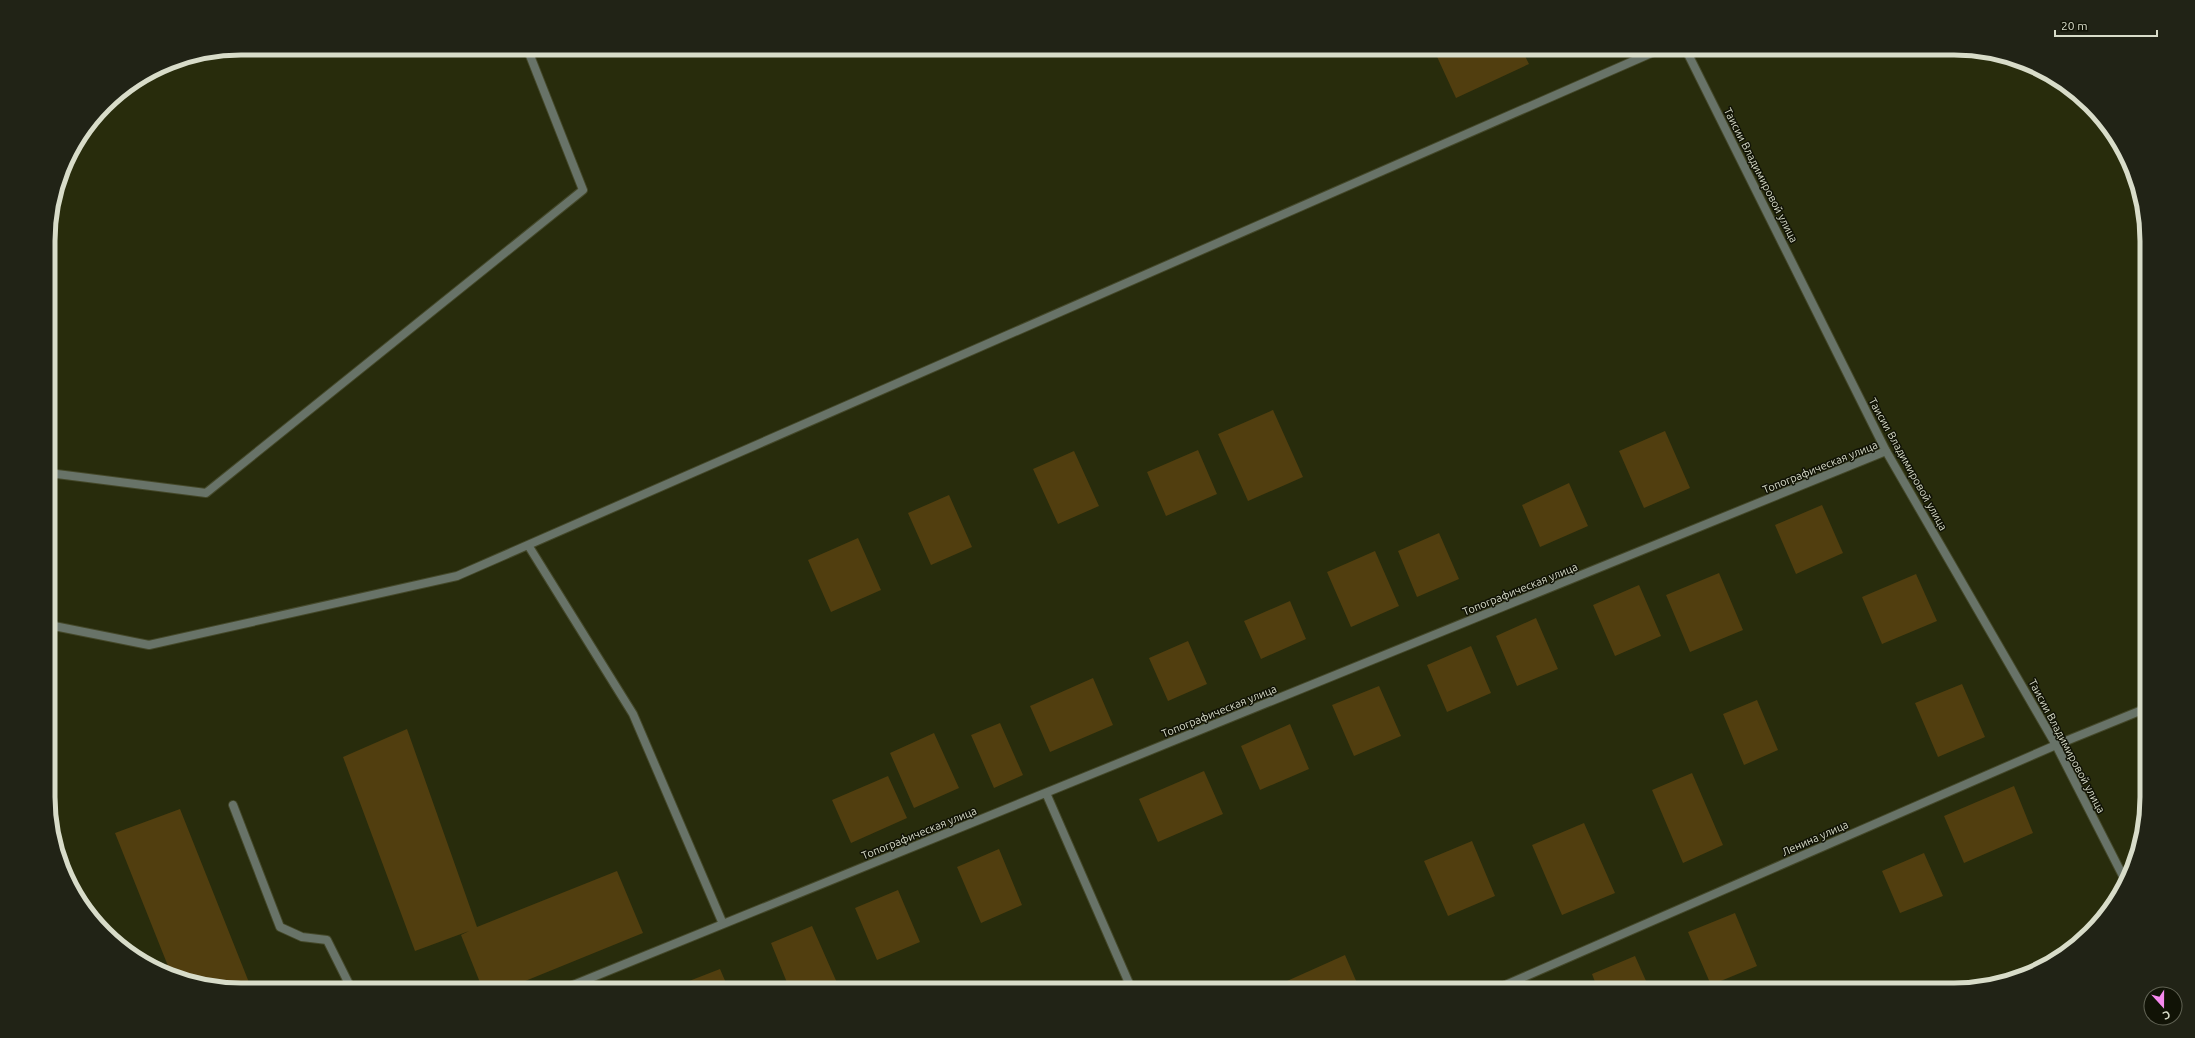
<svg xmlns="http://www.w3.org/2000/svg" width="2195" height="1038" font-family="Ubuntu,sans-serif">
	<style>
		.building { fill: #513e0f }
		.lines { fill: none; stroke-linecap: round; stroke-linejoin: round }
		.service-casing { stroke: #44482a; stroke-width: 10 }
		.minor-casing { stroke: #44482a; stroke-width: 10 }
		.tertiary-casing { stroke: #44482a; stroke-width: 10 }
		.service { stroke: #687368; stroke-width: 8 }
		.minor { stroke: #687368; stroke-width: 8 }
		.tertiary { stroke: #687368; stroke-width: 8 }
		.labels { text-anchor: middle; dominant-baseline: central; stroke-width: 3; stroke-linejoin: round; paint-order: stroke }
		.street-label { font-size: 11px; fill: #d8dcc9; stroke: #111306 }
		.rim { fill: none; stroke: #d8dcc9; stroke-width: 5 }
	</style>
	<rect width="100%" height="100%" fill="#282c0c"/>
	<path class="building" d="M1433 48H1521L1529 64 1456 98Z
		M1273 410 1303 477 1248 501 1218 434Z
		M1665 431 1690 488 1644 508 1619 451Z
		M1198 450 1217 494 1166 516 1147 472Z
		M1074 451 1099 506 1058 524 1033 469Z
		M1569 483 1588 526 1540 547 1522 505Z
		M949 495 972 547 931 565 908 513Z
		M1822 505 1843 553 1796 574 1775 525Z
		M1439 533 1459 579 1417 597 1398 551Z
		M858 538 881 590 831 612 808 560Z
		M1375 551 1399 606 1351 627 1327 572Z
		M1719 573 1743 630 1690 652 1666 595Z
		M1916 574 1937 621 1882 644 1862 597Z
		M1639 585 1661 636 1615 656 1593 605Z
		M1290 601 1306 639 1261 659 1244 621Z
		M1536 618 1558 669 1517 686 1496 636Z
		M1188 641 1207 684 1168 701 1149 658Z
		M1471 646 1491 693 1447 712 1427 665Z
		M1093 678 1113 725 1050 752 1030 706Z
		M1962 684 1985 737 1938 757 1915 703Z
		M1379 686 1401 736 1354 756 1332 705Z
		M1757 700 1778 750 1744 765 1723 714Z
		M1000 723 1023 775 994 788 971 735Z
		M1290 724 1309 769 1260 790 1241 746Z
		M407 729 477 927 617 871 643 933 503 990H483L461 935 469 931 415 951 343 757Z
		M934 733 959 788 914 808 890 753Z
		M1204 771 1223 814 1158 842 1139 799Z
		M1692 773 1723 845 1683 863 1652 790Z
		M888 776 907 818 851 843 832 800Z
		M2014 786 2033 833 1964 863 1944 816Z
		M180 809 252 990H241L172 976 115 833Z
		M1584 823 1615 893 1562 915 1532 845Z
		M1472 841 1495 896 1448 916 1424 861Z
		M999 849 1022 905 981 923 957 867Z
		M1924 853 1943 896 1900 913 1882 871Z
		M898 890 920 942 877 960 855 908Z
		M1735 913 1757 966 1711 985 1688 932Z
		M812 926 838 985 826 990H790L771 943Z
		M1345 955 1360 990H1290L1287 981Z
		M1635 956 1650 990H1598L1592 974Z
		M720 969 729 990H687L684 983Z"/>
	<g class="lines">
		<defs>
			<path id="service" d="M49 473 206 493 583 190 527 48
				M233 805 280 927 302 937 327 940 352 990"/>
			<path id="minor" d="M528 545 633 714 723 924
				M49 625 149 645 457 576 1663 48
				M1046 793 1132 990
				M561 990 1886 451
				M1494 990 2056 745 2147 708"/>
			<path id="tertiary" d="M1685 48 1886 451 2056 745 2126 882"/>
		</defs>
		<use href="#service" class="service-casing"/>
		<use href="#minor" class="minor-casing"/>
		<use href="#tertiary" class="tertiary-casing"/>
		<use href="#service" class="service"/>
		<use href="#minor" class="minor"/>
		<use href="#tertiary" class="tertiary"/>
	</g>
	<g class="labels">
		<g class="street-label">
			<text transform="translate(1761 175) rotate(63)">Таисии Владимировой улица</text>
			<text transform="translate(1908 464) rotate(61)">Таисии Владимировой улица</text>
			<text transform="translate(1820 467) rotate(-22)">Топографическая улица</text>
			<text transform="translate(1520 589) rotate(-22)">Топографическая улица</text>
			<text transform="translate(1219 711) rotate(-22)">Топографическая улица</text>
			<text transform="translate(2067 746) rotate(62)">Таисии Владимировой улица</text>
			<text transform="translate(919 833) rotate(-22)">Топографическая улица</text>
			<text transform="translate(1815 838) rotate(-24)">Ленина улица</text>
		</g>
	</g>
	<path d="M0 0H2195V1038H0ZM241 55H1954A186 186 0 0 1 2140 241V797A186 186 0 0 1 1954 983H241A186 186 0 0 1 55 797V241A186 186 0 0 1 241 55Z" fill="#212316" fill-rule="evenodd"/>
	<path class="rim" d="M241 55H1954A186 186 0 0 1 2140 241V797A186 186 0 0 1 1954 983H241A186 186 0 0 1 55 797V241A186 186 0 0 1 241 55Z"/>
	<g transform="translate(2163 1006) rotate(159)"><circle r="19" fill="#111306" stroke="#616354"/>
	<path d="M0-3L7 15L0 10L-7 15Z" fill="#f689ee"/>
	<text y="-6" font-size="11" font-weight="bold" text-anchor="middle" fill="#d8dcc9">С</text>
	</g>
	<path d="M2055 30v6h102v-6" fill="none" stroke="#d8dcc9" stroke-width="2"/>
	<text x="2061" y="30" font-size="12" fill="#d8dcc9" stroke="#111306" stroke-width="3" paint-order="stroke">20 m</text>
</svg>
